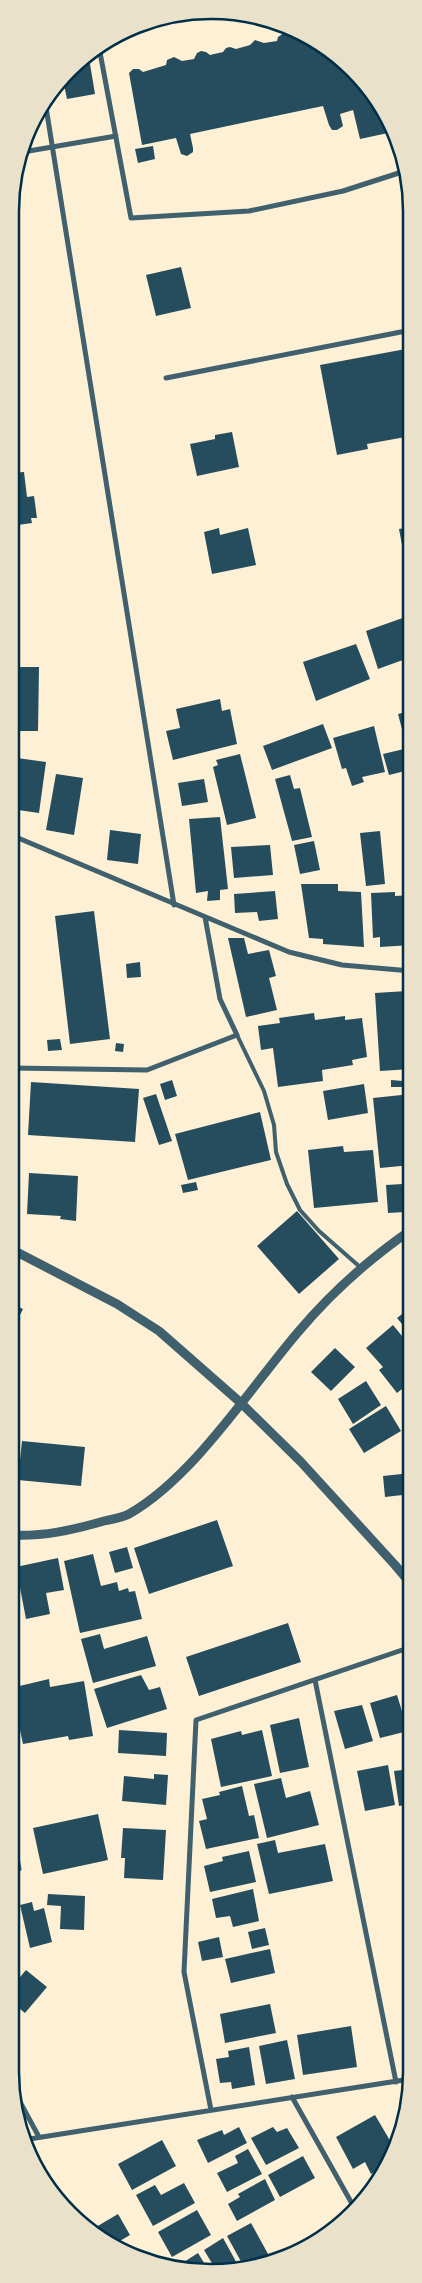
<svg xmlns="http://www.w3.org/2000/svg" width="422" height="2283" font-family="'PT Sans',sans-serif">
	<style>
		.building { fill: #264d5e }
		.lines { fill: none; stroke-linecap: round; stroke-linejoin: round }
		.service { stroke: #3f606c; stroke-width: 4 }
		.minor { stroke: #3f606c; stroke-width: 5 }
		.tertiary { stroke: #3f606c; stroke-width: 9 }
		.rim { fill: none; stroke: #003049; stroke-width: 2.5 }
	</style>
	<rect width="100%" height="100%" fill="#fdf0d5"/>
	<path class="building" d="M284 33 293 37 305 34 353 69 388 121 389 126 386 127 388 133 360 139 353 110 340 114 343 126 337 130H332L329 125 323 106 190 134 193 148V152L187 156 181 154 176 138 142 145 129 73 133 69H139L143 72 166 65 167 60 174 57 182 61 194 59 197 53 201 51 206 52 210 55 223 52 226 48 230 47 236 49 250 45 255 40 264 43 277 41 278 37Z
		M88 52 95 94 67 99 63 80Z
		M153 146 155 159 138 163 135 149Z
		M181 267 191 308 156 316 146 275Z
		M411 348V436L367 444 368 449 337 455 320 365Z
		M232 432 239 467 197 476 190 444 215 439V435Z
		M24 472 27 497 34 496 37 518H31L32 523 11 526V473Z
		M411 527V565L406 566 399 529Z
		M219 528 220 535 248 528 256 565 212 574 204 532Z
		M411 615V657L378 669 366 631Z
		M356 644 370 679 316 701 303 662Z
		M11 667H39L38 731H11Z
		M220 699 222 711 230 709 237 744 173 760 166 731 180 728 176 709Z
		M411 711V752H408L398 714Z
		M323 724 332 748 272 770 263 746Z
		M374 726 385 772 362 777 364 782 352 786 346 768 342 769 333 738Z
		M404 749 409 770 389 775 383 754Z
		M240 754 256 818 227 825 213 767 218 765 216 760Z
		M17 758 46 762 39 813 11 809Z
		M56 774 83 778 74 835 46 830Z
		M290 775 294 789 300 788 312 837 292 841 275 779Z
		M204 779 208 802 182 806 178 783Z
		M220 817 228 889 220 890V900L207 901 208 891 196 893 189 819Z
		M110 830 141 834 138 864 107 860Z
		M380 831 385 884 366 886 360 833Z
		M314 841 320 870 300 874 294 845Z
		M270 845 273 875 234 878 231 847Z
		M301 884H338V891L361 892 364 947 323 944V939L309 938Z
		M275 891 278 919 259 921 257 912 235 913 234 894Z
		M395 892V896L411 895V945L380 947V937L373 938 371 893Z
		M94 911 110 1039 70 1044 55 916Z
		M228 938H244L248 954 269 950 276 976 269 978 277 1010 246 1017Z
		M140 962 141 977 127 978 126 964Z
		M407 991 408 1017H411V1069L380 1071 375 993Z
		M314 1013 315 1020 345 1016V1020L362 1018 367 1057 352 1060 353 1065 322 1070 323 1081 278 1087 273 1048 261 1050 258 1026 280 1023 279 1018Z
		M60 1039 62 1050 48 1051 47 1040Z
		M116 1043 124 1044 123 1052 115 1051Z
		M172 1080 177 1096 165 1100 160 1084Z
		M391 1080 403 1081V1087H391Z
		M31 1082 139 1089 135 1142 28 1135Z
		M364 1084 368 1113 328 1120 323 1091Z
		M156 1094 172 1141 159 1145 143 1098Z
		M411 1094V1165L380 1168 373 1098Z
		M260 1112 271 1160 188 1180 175 1134Z
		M343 1146 344 1152 373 1150 378 1202 314 1208 308 1150Z
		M29 1173 78 1176 76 1221 60 1219 61 1216 27 1214Z
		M196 1182 198 1190 183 1193 181 1185Z
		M403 1184 405 1212 388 1213 386 1185Z
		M297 1211 339 1259 299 1294 257 1246Z
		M11 1303 23 1309 11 1333Z
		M411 1307V1335L397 1318Z
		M393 1325 411 1347V1388L405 1393 402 1389 397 1393 379 1370 383 1367 366 1348Z
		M335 1348 355 1367 331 1391 311 1372Z
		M366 1381 381 1405 353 1424 338 1399Z
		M386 1406 401 1431 364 1453 349 1429Z
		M22 1441 85 1447 81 1486 18 1480Z
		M411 1473V1494L385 1497 383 1476Z
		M217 1520 233 1566 149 1594 134 1548Z
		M127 1547 133 1568 115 1573 109 1552Z
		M93 1554 101 1586 117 1582 119 1591 128 1588 129 1592 135 1591 142 1619 80 1633 64 1561Z
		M58 1558 64 1590 46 1593 50 1614 26 1619 16 1567Z
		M288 1623 301 1662 199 1696 186 1657Z
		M13 1628 16 1648 10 1649V1629Z
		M100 1634 104 1649 147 1636 156 1666 93 1683 81 1639Z
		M141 1675 149 1690 160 1687 167 1709 107 1728 94 1689Z
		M49 1679 50 1687 84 1681 93 1736 69 1740 68 1736 23 1744 11 1688Z
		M397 1695 408 1731 380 1738 370 1703Z
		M362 1705 373 1741 345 1749 334 1711Z
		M299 1718 309 1767 280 1773 270 1725Z
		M119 1730 167 1733 166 1756 118 1753Z
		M262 1730 272 1776 221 1787 211 1739 241 1731 242 1735Z
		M388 1765 395 1805 365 1811 357 1771Z
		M411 1769V1804L399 1806 394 1771Z
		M154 1774 168 1775 166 1805 122 1801 124 1776 154 1779Z
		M281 1778 286 1798 310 1791 319 1825 267 1838 254 1784Z
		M242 1786 249 1816 254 1815 259 1838 206 1849 199 1821 207 1819 202 1799 220 1795 219 1792Z
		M98 1814 108 1860 43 1874 33 1828Z
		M123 1828 166 1830 163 1880 124 1878 125 1858H121Z
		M275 1840 278 1853 325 1844 333 1881 269 1894 257 1844Z
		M249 1851 256 1882 210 1892 204 1866 223 1861 222 1857Z
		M253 1889 259 1921 233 1927 230 1916 216 1918 212 1899Z
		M48 1894 85 1896 84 1930 60 1929 61 1906 47 1905Z
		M32 1902 34 1911 44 1908 52 1942 30 1948 20 1905Z
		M265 1928 269 1945 252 1949 248 1932Z
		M219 1937 223 1957 202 1961 198 1942Z
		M270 1949 275 1973 231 1983 225 1959Z
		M26 1970 47 1987 25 2013 10 2001V1989Z
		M270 2004 276 2033 225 2043 220 2014Z
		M351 2026 357 2067 303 2075 297 2035Z
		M287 2040 295 2079 266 2084 259 2046Z
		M249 2047 255 2085 232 2089 231 2082 220 2083 216 2059 229 2057 228 2051Z
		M375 2115 395 2149 390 2163 371 2174 365 2162 353 2169 336 2137Z
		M239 2127 247 2143 208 2163 197 2140 222 2130 224 2135Z
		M273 2127 277 2132 287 2128 299 2148 266 2165 251 2138Z
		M401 2129 398 2138 395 2133Z
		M162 2140 176 2166 132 2190 118 2164Z
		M248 2149 262 2174 227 2192 217 2173 238 2163 235 2156Z
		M303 2156 315 2178 280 2197 268 2175Z
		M265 2179 275 2200 237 2221 228 2204 240 2197 238 2194Z
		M184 2183 195 2203 153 2226 136 2195 155 2185 161 2195Z
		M197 2210 211 2235 172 2257 158 2232Z
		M118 2214 130 2235 113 2245 91 2230Z
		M251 2223 273 2263 244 2267 227 2236Z
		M223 2238 239 2267 216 2270 204 2250Z
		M198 2253 209 2271 198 2273 176 2267Z"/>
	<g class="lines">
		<path class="service" d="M237 1035 264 1091 274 1125 276 1152 287 1184 300 1210 319 1231 360 1267"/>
		<path class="minor" d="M99 47 131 218 249 211 343 191 405 171
			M45 101 174 905
			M23 152 116 136
			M166 378 411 330
			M11 835 289 952 342 965 411 971
			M11 1068 147 1070 237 1035 220 999 205 917
			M315 1680 396 2082
			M10 1872 19 1869 10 1818
			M13 2089 39 2137
			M292 2097 355 2209
			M211 2110 184 1972 196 1720 411 1647
			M23 2140 410 2079"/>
		<path class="tertiary" d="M11 1249 117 1304 159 1331 241 1403 301 1462 395 1565 411 1584
			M10 1535C42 1537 73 1530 104 1521 112 1519 122 1518 129 1514 194 1477 250 1388 299 1331 332 1292 369 1259 411 1230"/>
	</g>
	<path d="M0 0H422V2283H0ZM211 19H211A192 192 0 0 1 403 211V2072A192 192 0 0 1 211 2264H211A192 192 0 0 1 19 2072V211A192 192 0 0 1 211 19Z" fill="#e9e1ca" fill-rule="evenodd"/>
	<path class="rim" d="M211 19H211A192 192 0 0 1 403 211V2072A192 192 0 0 1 211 2264H211A192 192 0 0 1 19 2072V211A192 192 0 0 1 211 19Z"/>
</svg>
